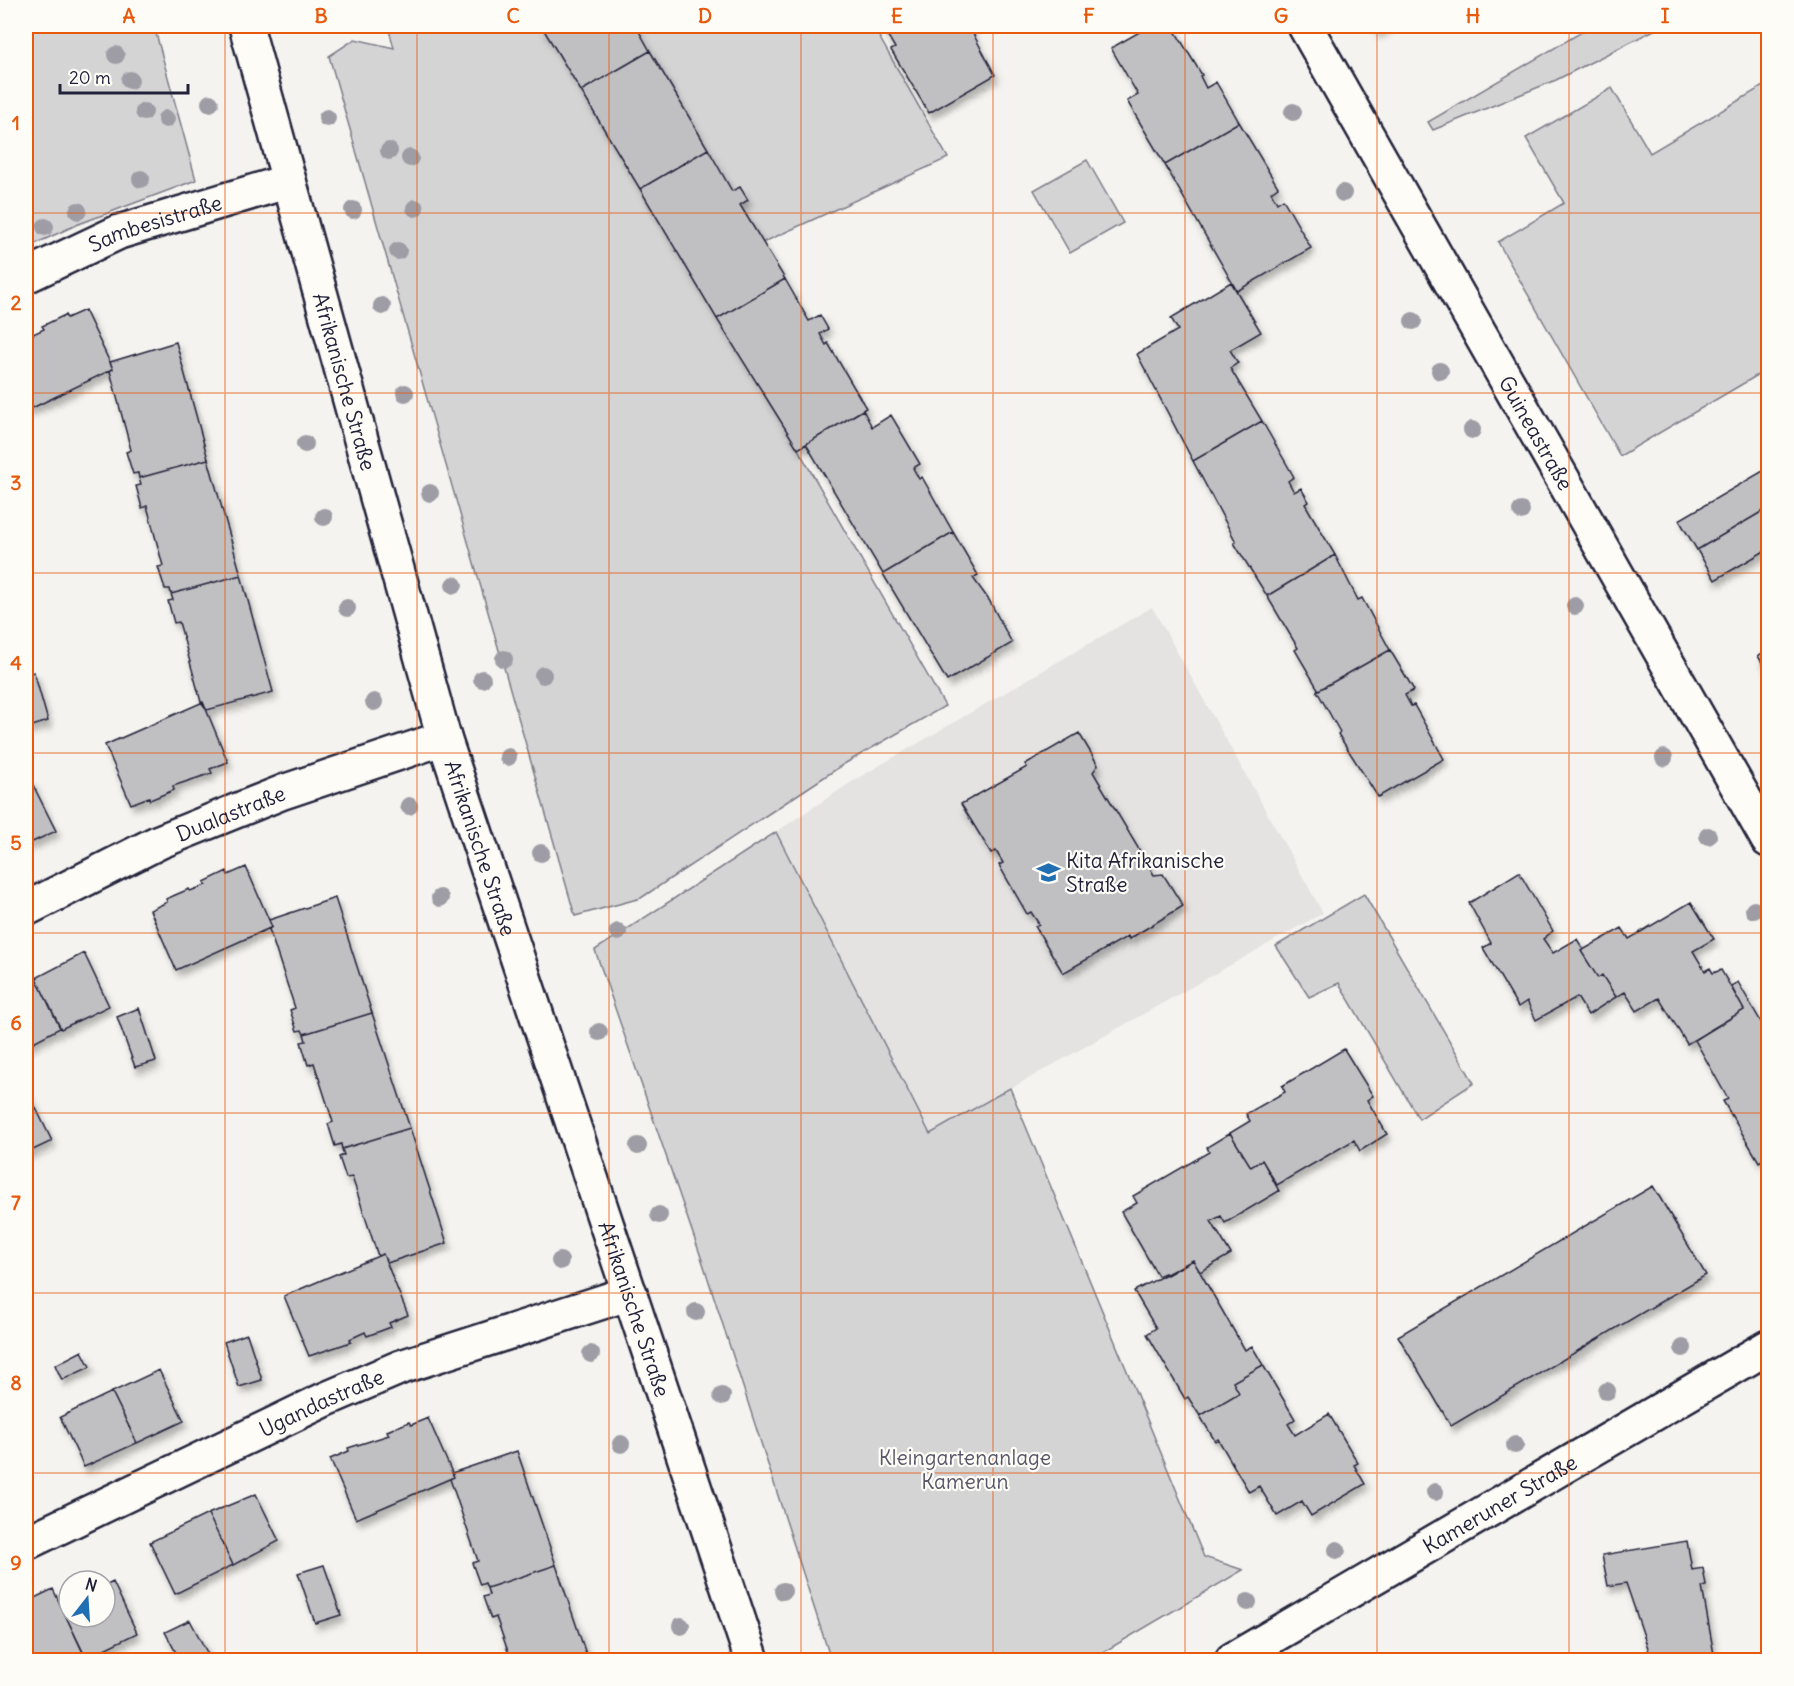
<svg xmlns="http://www.w3.org/2000/svg" width="1794" height="1686" font-family="Delius,sans-serif">
	<style>
		.built { fill: #e4e3e2 }
		.green { fill: #d5d4d5; stroke: #7c7b88; stroke-width: 1.5 }
		.building { fill: #c0bfc2; stroke: #22223b; stroke-width: 1.5; filter: url(#shadow) }
		.lines { fill: none; stroke-linecap: round; stroke-linejoin: round }
		.minor-casing { stroke: #22223b; stroke-width: 38 }
		.tertiary-casing { stroke: #22223b; stroke-width: 38 }
		.minor { stroke: #fdfcf7; stroke-width: 33 }
		.tertiary { stroke: #fdfcf7; stroke-width: 33 }
		.tree { fill: #9e9da5 }
		.grid { fill: none; stroke: #e8590c; stroke-width: 1.5; stroke-opacity: 0.55 }
		.labels { text-anchor: middle; dominant-baseline: central; stroke-width: 4.5; stroke-linejoin: round; paint-order: stroke }
		.street-label { font-size: 21px; fill: #22223b; stroke: #fdfcf7 }
		.poi-label { font-size: 21px; fill: #22223b; stroke: #fdfcf7; text-anchor: start }
		.park-label { font-size: 21px; fill: #585769; stroke: #fdfcf7 }
		.neatline { fill: none; stroke: #e8590c; stroke-width: 2 }
		.grid-label { font-size: 20px; text-anchor: middle; font-weight: bold; fill: #e8590c }
	</style>
	<defs>
		<filter id="shadow"><feDropShadow dx="3.5" dy="6" stdDeviation="3" flood-color="#0004"/></filter>
	</defs>
	<rect width="100%" height="100%" fill="#f4f3ef"/>
	<filter id="ink" filterUnits="userSpaceOnUse"><feTurbulence type="fractalNoise" baseFrequency=".0167" numOctaves="2"/><feDisplacementMap in="SourceGraphic" scale="12" xChannelSelector="R" yChannelSelector="G"/><feConvolveMatrix kernelMatrix="1 2 1 2 8 2 1 2 1" color-interpolation-filters="sRGB"/></filter>
	<g filter="url(#ink)">
		<path class="built" d="M1152 607 1323 913 930 1134 776 832 853 781Z"/>
		<path class="green" d="M26 26H154L196 180 76 225 26 248Z
			M388 26H556L945 706 844 764 641 898 575 916 329 56 355 39 394 48Z
			M628 26H873L948 158 751 248Z
			M1592 26H1662L1556 80 1433 130 1428 122Z
			M1768 83V369L1620 456 1498 242 1564 203 1526 138 1612 88 1650 153Z
			M1087 160 1123 223 1070 253 1034 190Z
			M776 832 930 1134 1010 1088 1204 1557 1243 1570 1090 1660H831L703 1263 595 950Z
			M1364 894 1474 1083 1419 1119 1339 983 1309 997 1276 946Z"/>
		<path class="building" d="M544 26H636L650 51 581 91 542 27Z
			M882 26H969L995 75 929 113 891 50 895 48Z
			M1150 26H1172L1202 75 1200 76 1206 88 1216 82 1239 122 1165 165 1127 101 1138 95 1111 48Z
			M1372 26H1388L1376 32Z
			M650 51 708 149 640 189 581 91Z
			M1239 122 1278 187 1271 192 1277 203 1283 199 1311 248 1237 291 1165 165Z
			M708 149 732 191 740 187 748 200 740 205 785 279 717 319 640 189Z
			M785 279 809 321 820 315 828 329 820 334 826 345 828 343 866 408 798 449 717 319Z
			M1231 282 1261 332 1230 350 1238 363 1230 368 1262 421 1193 461 1137 354 1178 330 1171 318Z
			M85 310 113 369 26 411V334L28 333 29 336 44 329 42 326 65 315 67 318Z
			M176 342 208 459 139 478 138 473 133 474 126 452 131 450 110 371 113 369 110 362Z
			M863 410 872 427 891 415 920 464 913 468 919 479 922 477 953 532 883 574 806 444Z
			M1262 421 1294 477 1288 481 1294 492 1301 488 1309 502 1305 504 1335 555 1267 596 1234 543 1236 542 1193 461Z
			M208 459 241 575 171 594 170 589H165L158 567 163 566 147 506 142 508 136 486 141 485 139 478Z
			M1768 468V508L1697 550 1679 520Z
			M1768 508V549L1715 580 1697 550Z
			M953 532 978 575 973 578 989 600 1012 643 947 681 883 574Z
			M1335 555 1358 600 1362 598 1390 650 1317 691 1318 689 1295 650 1298 648 1267 596Z
			M241 575 273 692 207 710 201 702 179 622 174 623 168 601 173 600 171 594Z
			M1768 649V673L1758 656Z
			M1390 650 1414 690 1405 695 1411 706 1414 705 1444 759 1378 797 1338 734 1340 732 1317 691Z
			M34 672 48 721 26 728V674Z
			M203 702 228 762 210 769 212 773 173 786 174 790 150 800 149 797 131 804 105 745Z
			M1079 733 1098 765 1093 772 1154 875 1163 874 1183 906 1129 939 1128 936 1063 973 1035 926 1039 924 1031 912 1027 914 999 865 1003 863 996 851 991 853 961 804 1027 767 1025 764Z
			M26 781H31L56 831 26 845Z
			M246 867 272 927 176 970 150 910 167 902 166 899 189 889 190 891 206 885 204 882 227 871 228 875Z
			M1519 872 1553 931 1543 939 1553 953 1577 939 1583 949 1581 951 1598 978 1602 975 1616 997 1588 1015 1577 997 1536 1020 1527 1001 1518 1007 1483 948 1491 943 1469 903Z
			M335 898 372 1013 304 1034 302 1030 297 1031 290 1010 295 1008 269 929 272 927 269 920Z
			M1691 902 1714 939 1693 951 1705 971 1710 968 1713 973 1721 970 1744 1010 1687 1044 1659 998 1637 1011 1625 992 1616 997 1602 975 1598 978 1581 951 1622 928 1629 939Z
			M84 953 109 1006 61 1029 36 978Z
			M36 978 60 1028 26 1046V984Z
			M1738 982 1768 1034V1157L1759 1162 1723 1101 1728 1099 1695 1040 1744 1010 1731 986Z
			M139 1008 156 1061 135 1067 117 1017Z
			M372 1013 410 1128 342 1149 341 1144 335 1146 328 1124 333 1122 314 1063 308 1065 301 1042 306 1041 304 1034Z
			M1344 1049 1373 1096 1367 1100 1387 1134 1360 1151 1354 1140 1277 1185 1262 1160 1251 1167 1230 1133 1250 1121 1246 1114 1285 1092 1282 1086Z
			M29 1094 52 1141 31 1151 26 1141V1096Z
			M410 1128 447 1243 387 1263 383 1254 378 1256 352 1177 346 1178 339 1157 344 1155 342 1149Z
			M1230 1133 1251 1167 1262 1160 1279 1191 1225 1223 1221 1216 1211 1221 1231 1254 1200 1272 1193 1260 1167 1275 1165 1273 1158 1276 1121 1212 1137 1203 1133 1196 1209 1152 1207 1147Z
			M26 1141 31 1151 26 1154Z
			M1653 1186 1706 1275 1451 1426 1398 1336Z
			M383 1254 408 1315 389 1323 391 1327 367 1336 365 1332 350 1339 351 1342 309 1356 284 1296Z
			M1193 1260 1245 1350 1252 1346 1263 1365 1233 1382 1239 1393 1200 1416 1188 1397 1185 1399 1147 1334 1156 1328 1134 1291Z
			M247 1334 262 1380 239 1387 224 1342Z
			M82 1351 90 1367 62 1380 55 1365Z
			M1263 1365 1295 1419 1288 1424 1295 1435 1329 1414 1358 1463 1354 1465 1365 1484 1311 1516 1302 1501 1277 1516 1259 1486 1249 1492 1218 1439 1215 1441 1200 1416 1239 1393 1233 1382Z
			M159 1370 184 1421 137 1443 112 1392Z
			M112 1392 137 1443 84 1467 60 1417Z
			M428 1418 454 1477 356 1519 330 1459 349 1451 348 1448 389 1435 387 1431 409 1422 411 1425Z
			M517 1451 556 1565 487 1588 485 1583 480 1585 472 1563 478 1561 450 1479 454 1477 452 1473Z
			M256 1494 279 1541 233 1565 208 1514Z
			M208 1514 233 1565 175 1594 150 1542Z
			M1687 1541 1692 1570 1703 1568 1706 1586 1702 1587 1715 1660H1652L1626 1583 1608 1586 1602 1555Z
			M324 1565 341 1615 315 1623 298 1573Z
			M556 1565 588 1660H511L496 1617 491 1619 483 1597 489 1595 487 1588Z
			M113 1582 137 1633 86 1658 61 1606 69 1603V1617H105V1586Z
			M53 1589 85 1657 78 1660H26V1655L31 1652 26 1641V1602Z
			M190 1620 211 1660H180L165 1632Z"/>
		<g class="lines">
			<defs>
				<g id="minor">
					<path id="s1" d="M1305 26 1768 840"/>
					<path id="s2" d="M26 276 119 232 289 181"/>
					<path id="s3" d="M26 909 159 842 283 792 444 738"/>
					<path id="s4" d="M26 1543 324 1400 401 1367 630 1293"/>
					<path id="s5" d="M1232 1660 1768 1347"/>
				</g>
				<g id="tertiary">
					<path id="s6" d="M246 26 444 738 752 1660"/>
				</g>
			</defs>
			<use href="#minor" class="minor-casing"/>
			<use href="#tertiary" class="tertiary-casing"/>
			<use href="#minor" class="minor"/>
			<use href="#tertiary" class="tertiary"/>
		</g>
		<g class="tree">
			<circle cx="116" cy="55" r="9"/>
			<circle cx="130" cy="80" r="9"/>
			<circle cx="210" cy="103" r="9"/>
			<circle cx="144" cy="112" r="9"/>
			<circle cx="1293" cy="112" r="9"/>
			<circle cx="327" cy="118" r="9"/>
			<circle cx="166" cy="119" r="9"/>
			<circle cx="389" cy="151" r="9"/>
			<circle cx="410" cy="158" r="9"/>
			<circle cx="141" cy="179" r="9"/>
			<circle cx="1343" cy="193" r="9"/>
			<circle cx="415" cy="208" r="9"/>
			<circle cx="353" cy="210" r="9"/>
			<circle cx="78" cy="211" r="9"/>
			<circle cx="45" cy="227" r="9"/>
			<circle cx="398" cy="251" r="9"/>
			<circle cx="382" cy="306" r="9"/>
			<circle cx="1413" cy="321" r="9"/>
			<circle cx="1440" cy="371" r="9"/>
			<circle cx="405" cy="393" r="9"/>
			<circle cx="1472" cy="430" r="9"/>
			<circle cx="305" cy="444" r="9"/>
			<circle cx="430" cy="493" r="9"/>
			<circle cx="1521" cy="511" r="9"/>
			<circle cx="324" cy="517" r="9"/>
			<circle cx="454" cy="585" r="9"/>
			<circle cx="1575" cy="606" r="9"/>
			<circle cx="347" cy="608" r="9"/>
			<circle cx="504" cy="659" r="9"/>
			<circle cx="543" cy="675" r="9"/>
			<circle cx="482" cy="679" r="9"/>
			<circle cx="374" cy="702" r="9"/>
			<circle cx="508" cy="757" r="9"/>
			<circle cx="1664" cy="758" r="9"/>
			<circle cx="409" cy="806" r="9"/>
			<circle cx="1708" cy="836" r="9"/>
			<circle cx="541" cy="853" r="9"/>
			<circle cx="440" cy="898" r="9"/>
			<circle cx="1754" cy="910" r="9"/>
			<circle cx="618" cy="932" r="9"/>
			<circle cx="599" cy="1032" r="9"/>
			<circle cx="638" cy="1146" r="9"/>
			<circle cx="659" cy="1215" r="9"/>
			<circle cx="560" cy="1261" r="9"/>
			<circle cx="696" cy="1312" r="9"/>
			<circle cx="1683" cy="1348" r="9"/>
			<circle cx="591" cy="1354" r="9"/>
			<circle cx="1607" cy="1391" r="9"/>
			<circle cx="722" cy="1396" r="9"/>
			<circle cx="621" cy="1444" r="9"/>
			<circle cx="1515" cy="1445" r="9"/>
			<circle cx="1435" cy="1492" r="9"/>
			<circle cx="1337" cy="1550" r="9"/>
			<circle cx="783" cy="1591" r="9"/>
			<circle cx="1248" cy="1602" r="9"/>
			<circle cx="681" cy="1626" r="9"/>
		</g>
	</g>
	<path class="grid" d="M225 26V1660M417 26V1660M609 26V1660M801 26V1660M993 26V1660M1185 26V1660M1377 26V1660M1569 26V1660M26 213H1768M26 393H1768M26 573H1768M26 753H1768M26 933H1768M26 1113H1768M26 1293H1768M26 1473H1768"/>
	<defs>
		<symbol id="school-bare" viewBox="-9 -9 18 18"><path d="M0-5L7-2L0 1L-7-2ZM-4 1L0 2.5L4 1V4Q0 6-4 4Z" fill="#1f6fb2" stroke="#fdfcf7" stroke-width="2.5" paint-order="stroke"/></symbol>
	</defs>
	<g fill-rule="evenodd">
		<use href="#school-bare" x="1032" y="856" width="33" height="33"/>
	</g>
	<g class="labels">
		<g class="street-label">
			<text stroke="none"><textPath href="#s2" startOffset="140">Sambesistraße</textPath></text>
			<text stroke="none"><textPath href="#s6" startOffset="369">Afrikanische Straße</textPath></text>
			<text stroke="none"><textPath href="#s1" startOffset="468">Guineastraße</textPath></text>
			<text stroke="none"><textPath href="#s3" startOffset="226">Dualastraße</textPath></text>
			<text stroke="none"><textPath href="#s6" startOffset="855">Afrikanische Straße</textPath></text>
			<text stroke="none"><textPath href="#s6" startOffset="1341">Afrikanische Straße</textPath></text>
			<text stroke="none"><textPath href="#s4" startOffset="327">Ugandastraße</textPath></text>
			<text stroke="none"><textPath href="#s5" startOffset="310">Kameruner Straße</textPath></text>
		</g>
		<g class="poi-label">
			<text x="1066" y="860">Kita Afrikanische<tspan x="1066" dy="24">Straße</tspan></text>
		</g>
		<g class="park-label">
			<text x="965" y="1457">Kleingartenanlage<tspan x="965" dy="24">Kamerun</tspan></text>
		</g>
	</g>
	<rect width="1794" height="1686" fill="none" stroke="#fdfcf7" stroke-width="66"/>
	<g transform="translate(87 1599) rotate(17)"><circle r="28" fill="#fdfcf7" stroke="#a5a5ac" stroke-width="1.5"/>
	<path d="M0-4.5L10 22L0 15L-10 22Z" fill="#1f6fb2"/>
	<text y="-9" font-size="16" font-weight="bold" text-anchor="middle" fill="#22223b">N</text>
	</g>
	<path d="M60 84v9h128v-9" fill="none" stroke="#22223b" stroke-width="3"/>
	<text x="69" y="84" font-size="18" fill="#22223b" stroke="#fdfcf7" stroke-width="4.5" paint-order="stroke">20 m</text>
	<rect x="33" y="33" width="1728" height="1620" class="neatline"/>
	<g class="grid-label">
		<text x="129" y="23">A</text>
		<text x="321" y="23">B</text>
		<text x="513" y="23">C</text>
		<text x="705" y="23">D</text>
		<text x="897" y="23">E</text>
		<text x="1089" y="23">F</text>
		<text x="1281" y="23">G</text>
		<text x="1473" y="23">H</text>
		<text x="1665" y="23">I</text>
		<text x="16" y="130">1</text>
		<text x="16" y="310">2</text>
		<text x="16" y="490">3</text>
		<text x="16" y="670">4</text>
		<text x="16" y="850">5</text>
		<text x="16" y="1030">6</text>
		<text x="16" y="1210">7</text>
		<text x="16" y="1390">8</text>
		<text x="16" y="1570">9</text>
	</g>
</svg>
